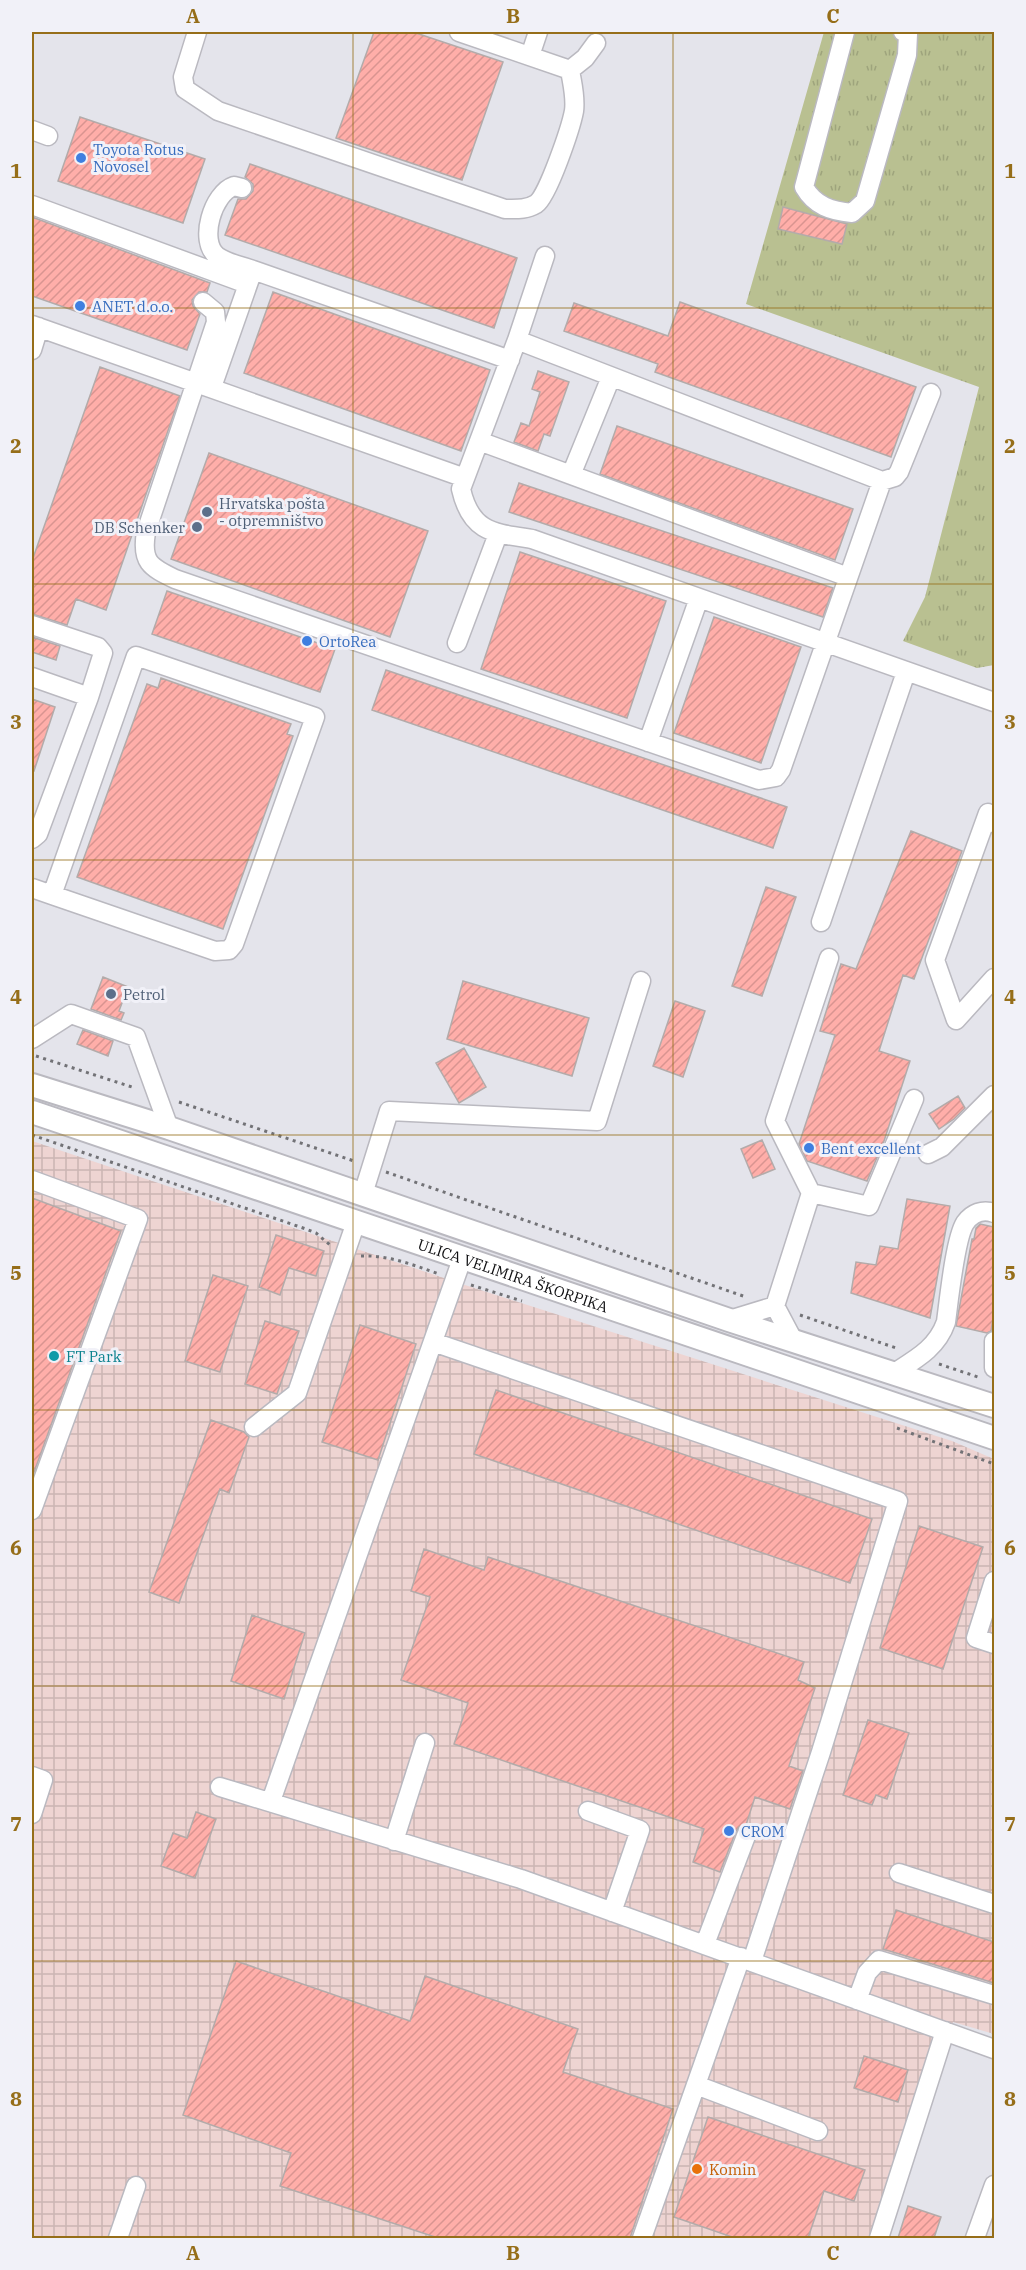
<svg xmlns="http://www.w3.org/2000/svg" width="1026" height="2270" font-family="'IBM Plex Serif',serif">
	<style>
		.industrial { fill: url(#industrial-grid) }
		.grass { fill: url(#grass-tufts) }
		.building { fill: url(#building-hatch); stroke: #b3abaa; stroke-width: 1.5 }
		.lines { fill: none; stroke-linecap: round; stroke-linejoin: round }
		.minor-casing { stroke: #bab9c0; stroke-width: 21 }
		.major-casing { stroke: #bab9c0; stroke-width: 26 }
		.path { stroke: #727276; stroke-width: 3; stroke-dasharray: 3 4.5; stroke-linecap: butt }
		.minor { stroke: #fff; stroke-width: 18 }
		.major { stroke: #fff; stroke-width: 22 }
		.grid { fill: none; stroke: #966e19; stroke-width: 1.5; stroke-opacity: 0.55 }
		.shop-dot { fill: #3f7fe0; stroke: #f1f1f8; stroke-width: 2 }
		.service-dot { fill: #5c6f8a; stroke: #f1f1f8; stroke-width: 2 }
		.culture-dot { fill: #0f9aa8; stroke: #f1f1f8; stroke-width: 2 }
		.food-dot { fill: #e8710a; stroke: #f1f1f8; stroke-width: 2 }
		.labels { text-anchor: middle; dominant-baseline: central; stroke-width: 6; stroke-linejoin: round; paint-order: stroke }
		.shop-label { font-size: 15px; fill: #366cbe; stroke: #f1f1f8; text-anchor: start }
		.service-label { font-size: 15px; fill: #4e5e75; stroke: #f1f1f8; text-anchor: start }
		.street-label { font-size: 15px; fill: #0e0e10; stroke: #f1f1f8 }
		.culture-label { font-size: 15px; fill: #0d838f; stroke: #f1f1f8; text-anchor: start }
		.food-label { font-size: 15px; fill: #c56008; stroke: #f1f1f8; text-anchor: start }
		.neatline { fill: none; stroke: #966e19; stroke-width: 2 }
		.grid-label { font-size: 20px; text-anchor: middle; font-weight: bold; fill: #966e19 }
	</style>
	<defs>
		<pattern id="industrial-grid" width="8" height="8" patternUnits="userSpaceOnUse" patternTransform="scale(1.5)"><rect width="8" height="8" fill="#eed4d2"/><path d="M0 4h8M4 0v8" fill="none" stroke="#cbb5b3"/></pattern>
		<pattern id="grass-tufts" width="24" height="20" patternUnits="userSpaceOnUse" patternTransform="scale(1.5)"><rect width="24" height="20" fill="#b9c091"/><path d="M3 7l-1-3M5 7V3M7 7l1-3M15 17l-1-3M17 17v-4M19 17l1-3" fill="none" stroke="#9ea47c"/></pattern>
		<pattern id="building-hatch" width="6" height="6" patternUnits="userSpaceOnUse" patternTransform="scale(1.5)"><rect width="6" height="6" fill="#ffaea9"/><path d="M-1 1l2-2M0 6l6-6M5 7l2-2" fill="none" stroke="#d99490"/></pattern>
	</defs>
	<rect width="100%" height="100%" fill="#e4e4eb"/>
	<path class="industrial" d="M32 1141 465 1285 952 1441 994 1459V2034L953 2022 882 2238H32Z"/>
	<path class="grass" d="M824 32H994V665L977 668 903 641 925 597 979 387 746 304Z"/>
	<path class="building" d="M374 32H413L503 62 462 180 336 138Z
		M80 117 205 159 183 223 58 181Z
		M250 164 517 258 494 328 225 235 238 199H246L253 191V184L245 177Z
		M783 207 847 224 842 244 778 229Z
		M32 217 210 283 207 292H199L192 300 193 306 200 314 187 350 32 296Z
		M273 292 490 370 461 451 244 373Z
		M680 302 916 387 891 457 655 372 658 364 564 331 574 303 668 336Z
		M100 367 180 396 106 610 76 599 67 625 32 614V561Z
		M538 371 569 382 550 436 544 434 538 451 514 442 521 423 529 426 540 392 532 389Z
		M617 426 853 509 835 560 600 474Z
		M209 453 428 531 390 637 171 559Z
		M519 483 833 588 823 617 509 512Z
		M520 552 666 601 627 718 481 669Z
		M167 591 335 649 320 692 152 634Z
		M714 617 801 647 761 763 674 733Z
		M32 637 60 646 56 660 32 652Z
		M386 670 787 807 773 848 372 710Z
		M161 678 291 724 287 734 293 736 223 929 77 877 147 684 158 688Z
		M32 699 55 707 34 771 32 770Z
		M911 831 962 851 914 979 903 975 879 1051 910 1061 884 1141 867 1181 807 1161 799 1144 835 1035 820 1031 841 964 856 969Z
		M766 887 796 897 762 996 732 986Z
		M103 977 128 987 119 1011 124 1013 121 1020 91 1009Z
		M463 981 589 1018 572 1076 447 1039Z
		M675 1001 705 1011 683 1077 653 1066Z
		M83 1030 113 1041 108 1056 77 1044Z
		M464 1048 486 1087 459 1103 436 1063Z
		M958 1096 965 1108 954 1119 939 1129 929 1114Z
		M762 1140 775 1169 753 1178 741 1149Z
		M32 1198 121 1231 33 1475H32Z
		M907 1199 950 1206 930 1318 851 1293 856 1262 876 1265 880 1246 898 1249Z
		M980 1224 994 1227V1312L991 1331 987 1333 956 1326 972 1239H974L976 1228Z
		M276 1235 324 1251 316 1276 289 1268 280 1295 259 1287Z
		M213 1275 248 1286 220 1372 185 1361Z
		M265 1321 299 1331 277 1394 245 1384Z
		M360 1325 416 1344 378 1460 322 1442Z
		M496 1390 872 1519 850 1583 474 1454Z
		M211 1420 244 1432 249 1437 229 1493 220 1489 179 1603 149 1592Z
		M919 1526 983 1547 943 1669 880 1648Z
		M424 1549 484 1570 488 1557 804 1662 798 1680 815 1688 789 1766 803 1771 790 1809 755 1797 746 1825 739 1827 736 1831 720 1872 693 1862 704 1829 454 1744 468 1703 401 1680 430 1597 411 1591Z
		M252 1615 305 1633 284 1699 231 1681Z
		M868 1720 909 1733 887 1799 876 1795 872 1805 843 1795Z
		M196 1812 216 1819 195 1878 161 1866 173 1833 187 1838Z
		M896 1910 994 1942V1983L883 1949Z
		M236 1961 410 2021 425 1976 578 2029 563 2072 673 2109 630 2238H438L280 2186 291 2153 183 2115Z
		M864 2056 908 2070 898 2102 854 2088Z
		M708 2117 865 2170 854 2201 824 2191 808 2238H735L674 2217Z
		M908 2206 941 2217 934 2238H898Z"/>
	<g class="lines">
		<defs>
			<path id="minor" d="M197 32 183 77 185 89 218 111 505 209C516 209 526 210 536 204 548 196 571 127 574 111 576 97 572 83 570 70L585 58 596 43
				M459 32 570 70
				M845 32 804 187C815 206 831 211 852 213L865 201 907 55 908 34 903 32
				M530 56 538 32
				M32 130 48 136
				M242 188 234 186C213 193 198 241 217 256 226 263 242 266 253 270
				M32 205 247 284
				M203 302 215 312 216 322 146 532C141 562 150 567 175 579L759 780 776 777 781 770 882 481
				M32 325 465 478
				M517 340 545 256
				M32 350 39 327
				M212 387 253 270 510 360
				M931 393 899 472 895 477 882 481 517 340 461 489C471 533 494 533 532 539L994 702
				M479 441 848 577
				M571 475 611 377
				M32 625 98 647 103 653 89 697 38 834 32 839
				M457 643 498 534
				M32 677 89 697
				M648 742 699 598
				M994 823 988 813 935 960 956 1020 994 978
				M32 888 52 895 215 951 229 950 234 944 315 717 136 656 52 895
				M821 922 906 672
				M32 1039 71 1014 136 1037 169 1128
				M928 1154 942 1147 994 1095
				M32 1180 138 1219 32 1510
				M811 1193 869 1206 914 1099
				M363 1194 389 1111 597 1121 641 981
				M775 1306 811 1193 775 1121 829 958
				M729 1320 775 1306 793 1340
				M994 1341V1368
				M433 1342 898 1501 821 1752 752 1961
				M894 1373C916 1359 937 1348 946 1322 949 1300 955 1239 965 1223 972 1213 983 1209 994 1213
				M254 1427 297 1393 356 1222
				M994 1581 976 1638 994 1644
				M32 1776 43 1780 32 1814
				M220 1787 521 1879 994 2049
				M271 1801 462 1259
				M588 1811 640 1830 612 1912
				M394 1841 425 1743
				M899 1873 994 1904
				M705 1944 746 1836
				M857 2000 867 1973 879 1960 994 1995
				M696 2085 818 2131
				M118 2238 136 2186
				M642 2238 741 1957
				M879 2238 945 2031
				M975 2238 994 2185"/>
			<g id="major">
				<path d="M32 1085 169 1128 729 1320 994 1406"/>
				<path id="s1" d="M32 1112 994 1438"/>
			</g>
		</defs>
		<use href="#minor" class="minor-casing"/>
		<use href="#major" class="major-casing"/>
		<path class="path" d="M36 1056 135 1088
			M179 1102 354 1161
			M32 1135 306 1229 316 1233 330 1245
			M386 1172 746 1297
			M361 1256C389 1255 413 1265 439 1274
			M471 1285 522 1301
			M800 1315 899 1349
			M939 1364 981 1378
			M897 1428 994 1464"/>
		<use href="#minor" class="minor"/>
		<use href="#major" class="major"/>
	</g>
	<path class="grid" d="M353 32V2238M673 32V2238M32 308H994M32 584H994M32 860H994M32 1135H994M32 1410H994M32 1686H994M32 1961H994"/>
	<g class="shop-dot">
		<circle cx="81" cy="158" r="6"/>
		<circle cx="80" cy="306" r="6"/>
		<circle cx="307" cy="641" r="6"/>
		<circle cx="809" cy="1148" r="6"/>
		<circle cx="729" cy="1831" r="6"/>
	</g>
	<g class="service-dot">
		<circle cx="207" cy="512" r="6"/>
		<circle cx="197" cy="527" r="6"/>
		<circle cx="111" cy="994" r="6"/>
	</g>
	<circle class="culture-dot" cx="54" cy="1356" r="6"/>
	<circle class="food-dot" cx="697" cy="2169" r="6"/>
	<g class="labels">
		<g class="shop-label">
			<text x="93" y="149">Toyota Rotus<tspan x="93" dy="17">Novosel</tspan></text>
			<text x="92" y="306">ANET d.o.o.</text>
			<text x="319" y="641">OrtoRea</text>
			<text x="821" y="1148">Bent excellent</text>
			<text x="741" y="1831">CROM</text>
		</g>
		<g class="service-label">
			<text x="219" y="503">Hrvatska pošta<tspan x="219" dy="17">- otpremništvo</tspan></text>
			<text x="185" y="527" text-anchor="end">DB Schenker</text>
			<text x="123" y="994">Petrol</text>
		</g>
		<g class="street-label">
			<text stroke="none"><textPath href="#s1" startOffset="508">ULICA VELIMIRA ŠKORPIKA</textPath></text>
		</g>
		<g class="culture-label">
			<text x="66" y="1356">FT Park</text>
		</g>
		<g class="food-label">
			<text x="709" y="2169">Komin</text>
		</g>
	</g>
	<rect width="1026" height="2270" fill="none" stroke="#f1f1f8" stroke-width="66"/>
	<rect x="33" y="33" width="960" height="2204" class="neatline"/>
	<g class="grid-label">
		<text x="193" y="23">A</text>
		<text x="513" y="23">B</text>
		<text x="833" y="23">C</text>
		<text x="16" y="178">1</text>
		<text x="1010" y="178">1</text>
		<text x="16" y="453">2</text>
		<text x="1010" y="453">2</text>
		<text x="16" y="729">3</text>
		<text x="1010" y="729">3</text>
		<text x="16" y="1004">4</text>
		<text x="1010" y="1004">4</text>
		<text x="16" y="1280">5</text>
		<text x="1010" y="1280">5</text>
		<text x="16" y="1555">6</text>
		<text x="1010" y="1555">6</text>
		<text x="16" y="1831">7</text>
		<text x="1010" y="1831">7</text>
		<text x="16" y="2106">8</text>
		<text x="1010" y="2106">8</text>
		<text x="193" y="2260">A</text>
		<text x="513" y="2260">B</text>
		<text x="833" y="2260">C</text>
	</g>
</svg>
